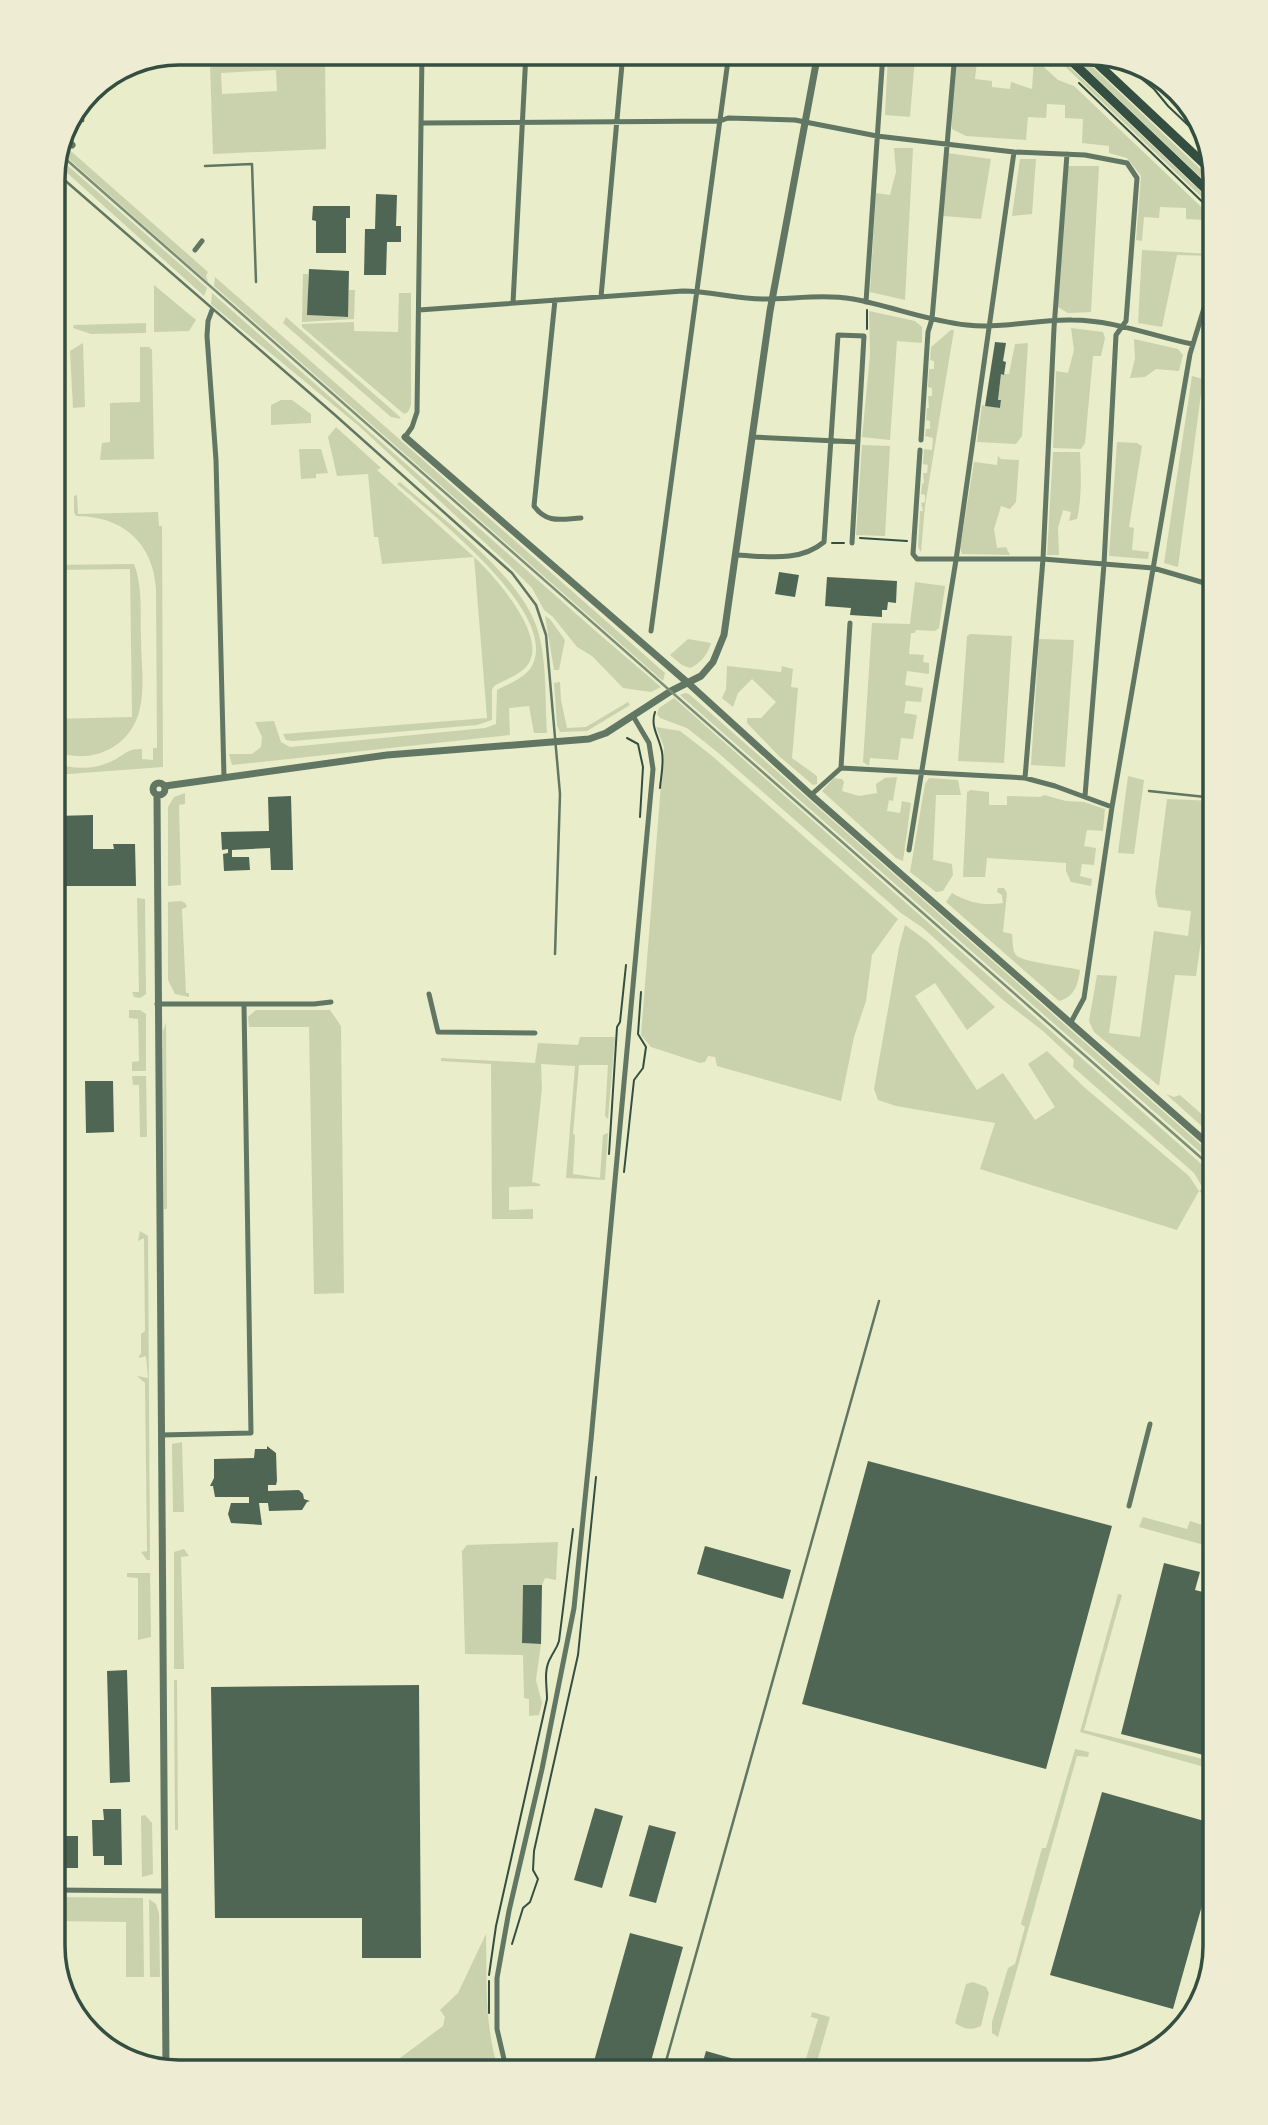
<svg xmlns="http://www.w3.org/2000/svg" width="1268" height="2125" font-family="Raleway,sans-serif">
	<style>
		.green { fill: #cad2ad; fill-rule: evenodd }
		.building { fill: #4f6655 }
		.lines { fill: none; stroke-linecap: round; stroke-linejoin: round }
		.path { stroke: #344e41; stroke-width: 2 }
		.service { stroke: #617663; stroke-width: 2.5 }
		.minor { stroke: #617663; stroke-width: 5 }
		.tertiary { stroke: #617663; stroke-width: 7 }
		.primary { stroke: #344e41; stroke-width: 9 }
		.rail { stroke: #7c8e77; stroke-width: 2.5 }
		.rim { fill: none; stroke: #344e41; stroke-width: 3.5 }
	</style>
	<rect width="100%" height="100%" fill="#e9edc9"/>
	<path class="green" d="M284 53H325L326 149 213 154 210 65 215 61 285 58ZM276 70 277 91 222 94 221 73Z
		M955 53H978L975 79 992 81V87L1010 89 1011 82 1032 89 1034 58 1058 80 1074 86 1215 220V250H1202L1205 220 1186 219V208L1160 207 1159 218 1144 217 1142 241 1136 240 1141 176 1127 158 1109 153V146L1082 143 1083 119 1065 118V105L1047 104 1046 118 1028 117 1026 140 966 136 952 129 951 90Z
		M1051 53H1055L1215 205V210Z
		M1070 53H1078L1215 183V191Z
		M888 55 915 57 910 117 885 115Z
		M1151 71 1160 74 1203 123 1206 139 1151 81 1156 76Z
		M64 145 208 272 206 276 208 282 61 152Z
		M894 148H913L905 300 870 292 876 193 890 195 896 172Z
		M947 153 991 159 981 219 943 216Z
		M59 158 207 288 204 296 56 163Z
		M1020 159H1036L1032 214 1012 216Z
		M1067 166H1099L1091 312 1068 313 1056 306Z
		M1142 250 1212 254 1211 256 1177 255 1162 327 1138 323Z
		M303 274H308V315L347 317 349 290H355L354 319 302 322Z
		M215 277 665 673 663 681 214 286Z
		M154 285 196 320 189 331 154 332Z
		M212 293 599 634 661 687 651 692 623 688 592 656 577 647 553 617 544 610 532 588 510 566 360 427 211 304Z
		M399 293H411V405L408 412 404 414 302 327V324L354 322V331L398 332Z
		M869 311 915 321 922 327V343L897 341 890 440 862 437 870 356Z
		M286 317 399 416 401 419 391 417 283 323Z
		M146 323V333L91 334 73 328 74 325Z
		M1071 328 1103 332 1105 338 1101 356H1093L1085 443 1081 449 1053 448 1056 371 1068 373 1074 350Z
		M951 330H954L925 506 921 552 918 547 920 511H923L921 503 925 502V495L921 494 922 484 924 483 923 473H927L928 465 923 464 924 449 932 450 933 438 925 436 926 429H930V421L926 420 927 408H929L928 396H932V388L928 387 929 369H934V361L930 360 931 347Z
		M1134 339 1178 349 1183 355 1179 371 1156 369 1145 377 1130 378 1135 359Z
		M83 343 85 407 73 408 70 351Z
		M1028 343 1022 436 1016 444 977 442 982 405 1000 408 1001 401 998 400 1001 374H1009L1015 344Z
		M140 347H149L152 350 154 459 100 460 102 443 110 442V403L140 402Z
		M1192 376 1203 379 1178 567 1164 563Z
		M281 400H292L311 414V423L271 425V405Z
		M336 427 381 468 377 470 474 557C494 575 544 632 530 661 524 674 506 679 494 686L492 690V720L477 725 293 741 286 740 283 734 487 718 474 557 382 564 378 537H374L368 474 337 476 328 437Z
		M1117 442 1137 443 1142 446 1129 527 1134 528 1132 550 1149 552 1148 559 1109 556Z
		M862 445 890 446 885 536 856 535Z
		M299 449H321L328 473 316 474V478L301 479Z
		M1053 452H1080C1081 473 1082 498 1077 519L1069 521 1071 512 1063 510 1058 528 1059 555H1047Z
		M998 456 1001 459 1019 460 1016 502 1010 509 1001 506 994 529 997 548 1006 547 1010 555 962 554 960 548 974 462 997 465Z
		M400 482C443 520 521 575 538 631 547 662 545 700 547 733H534L529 706 509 708 510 735 232 765 229 754H252L261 747 262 737 255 722 274 721 281 742 290 747 485 728 496 724 497 690C510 683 529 677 534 661 553 608 433 515 397 484Z
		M77 495 78 514 158 512 159 526H162L163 767 55 775 54 763C75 770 97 770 116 759 128 752 128 749 142 749V759L153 760V748H157L156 589C153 542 122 516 76 516L74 512V496Z
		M134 564C143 587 140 614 141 638 141 660 145 686 140 708 132 748 89 767 53 750V747L58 745 60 728 53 727V719L132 717 130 569 53 570V565Z
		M915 582 945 586 939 628 935 631 916 630 915 633H911L909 654 924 655 923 662 929 663V674L907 671 905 685 923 688 921 702 906 701 904 713 917 715 913 739 901 738 898 760 870 758 869 766 863 762 872 623 910 624Z
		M545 616 550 619 565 640 559 670H554Z
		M970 634 1012 636 1004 763 958 761 967 636Z
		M688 639 711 643C708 654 701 663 690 668L682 665 670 655Z
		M1039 639 1074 640 1065 767 1031 765Z
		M727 666 781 672 782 666 793 669 791 687 798 688 792 758 817 776V784L813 785 779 756 747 723V718H761L776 702 752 679 738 693 733 707 722 698 726 689Z
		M560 682 561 700 567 728 586 727 628 702 630 705 587 731 560 732 557 725 554 683Z
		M685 693 689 694 1215 1157V1165L680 695Z
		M674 698 1215 1176V1178L1207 1179 1215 1183V1204L1199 1191 1177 1230 980 1169 995 1123 896 1106 878 1100 874 1089 899 947 905 925 927 941 995 1007 967 1030 935 983 915 996 977 1090 1003 1073 1035 1120 1055 1107 1028 1064 1047 1051 1084 1087 1189 1176 1199 1191 1203 1188 1194 1173 1177 1158 1073 1067 1074 1060 1043 1031 1003 1000 923 928 901 913 716 751 687 728 660 718 657 714 659 708Z
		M656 727 680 731 711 755 898 919 872 955 866 1001 854 1037 841 1101 717 1066 715 1057 708 1056 705 1062 700 1063 651 1047 641 1035 664 747Z
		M1128 776 1144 780 1134 854 1118 853Z
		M897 777 893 801 889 800 887 811 900 813 902 801 911 803 903 861 896 858 822 791 834 778 842 779 844 782 842 791 859 796 877 793 876 784 885 778Z
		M929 778 958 780 961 795H936L933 860 952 864 953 875 943 891 936 892 910 872 925 784Z
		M971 790 989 792V805H1007V796L1040 797 1044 795 1066 801 1084 802 1105 809 1103 831 1087 830 1084 846 1096 848 1094 865 1082 864 1080 876 1092 879 1091 886 1071 882 1066 871V863L987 858 985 877H963L967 792Z
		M185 793V804L179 805 181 885 168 886V807L174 797Z
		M1167 799 1215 801V841L1196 976 1175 975 1159 1086 1094 1032 1089 1021 1097 975 1117 976 1109 1033 1140 1037 1154 931 1188 936 1191 911 1158 907 1155 893Z
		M998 888H1004L1007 893 1003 932 1012 934C1013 940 1012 950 1016 955 1021 962 1069 967 1080 970 1078 984 1075 997 1059 1001L946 902 952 893C970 903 983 906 1003 903L1002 895 997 892Z
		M137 898 145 899 146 994 140 998 134 997 132 992H139Z
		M181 901 185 903 187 907 182 909 186 993H189V997L175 994 168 980V902Z
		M129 1010H140L146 1014V1071H132V1062L139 1061 138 1019 129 1018Z
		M256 1010H330L341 1026 344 1293 314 1294 309 1027H249L248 1017Z
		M166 1023 167 1209H164L163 1031Z
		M580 1037H615L608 1119 605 1116 608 1065H579L573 1134 575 1135 573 1174 600 1178 603 1135 608 1133 605 1180 566 1178 575 1066 541 1064 542 1088 532 1182 540 1184V1186L509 1187V1210L533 1209V1219H492L491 1064 441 1061V1058L535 1063 538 1043 578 1045Z
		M132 1076H146L147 1137H140L139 1085H133Z
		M1166 1094 1174 1097 1180 1095 1215 1126V1138Z
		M140 1231 148 1236 150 1560H147L141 1552 147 1551 145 1383 137 1376 148 1378 146 1356 139 1358V1356L141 1354V1334L145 1331 144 1238 138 1241Z
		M182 1442 184 1512H173L172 1444Z
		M1143 1517 1187 1529 1190 1521 1215 1529V1548L1139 1527Z
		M558 1542 556 1580 545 1578 542 1585H523L522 1643 541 1644 536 1680 542 1703 539 1715 529 1716V1699L524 1698 523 1655 465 1654 462 1551 467 1545Z
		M184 1549 189 1556 181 1557 184 1669H174V1552Z
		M127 1573H150L151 1637 138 1640V1578L127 1577Z
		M1118 1594 1122 1595 1084 1730 1215 1762V1770L1080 1732Z
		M174 1680H177L178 1830H175Z
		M1075 1749 1089 1752 1088 1757 1077 1756 998 2037 992 2033V2022L1008 1968 1015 1964 1025 1927 1021 1924 1042 1848H1046Z
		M145 1815 152 1823 153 1874 142 1877 141 1816Z
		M53 1897 143 1898 144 1977H126V1922L53 1921Z
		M149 1899 156 1904 159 1914 160 1977H150Z
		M486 1934C487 1984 484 2024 499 2072H483L482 2068 396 2069V2061L443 2026 445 2017 440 2010 458 1993Z
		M973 1982 986 1987 989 1993 981 2026C970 2031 964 2029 955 2023L966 1984Z
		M812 2012 830 2017 814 2072H802L818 2019 811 2017Z"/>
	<path class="building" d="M213 53H286V60L213 62Z
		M376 194 397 195 396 226H401V242H387L386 275H364L365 229H375Z
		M313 206H350V218H346V253H316V221L312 220Z
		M309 269 349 271 348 317 307 315Z
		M995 342 1006 343 1003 361 1006 362 1004 375 1001 374 998 400H1001L1000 408 985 406Z
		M779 572 799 575 795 597 775 594Z
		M827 577 897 581 896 603 888 602 887 610H882V617L850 615 851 608 825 606Z
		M291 796 293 870H271L270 848 232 850V857H249L250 870 224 871 223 854 228 853V849L222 850 221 832 269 831 268 797Z
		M93 815V849H114L113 844H135L136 886H58L56 816Z
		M85 1081H113L114 1132 86 1133Z
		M267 1446 276 1453 277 1481 276 1485H268V1491L299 1490 303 1494 304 1499 310 1501 307 1502 302 1510 269 1511 268 1503H259L262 1525 231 1523 228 1514 231 1503H249V1497H215L213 1486H210L214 1478V1459L254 1458 255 1449H267Z
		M868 1461 1112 1526 1046 1769 802 1704Z
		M705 1546 791 1570 783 1599 697 1574Z
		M1164 1563 1200 1572 1195 1590 1215 1595V1758L1121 1734Z
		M523 1585H542L541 1644 522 1643Z
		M127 1670 130 1782 110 1783 107 1671Z
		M419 1685 421 1958H362V1918H215L211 1687Z
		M1102 1792 1215 1824V1859L1173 2009 1050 1975Z
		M595 1808 623 1816 602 1888 574 1880Z
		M103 1809H121L122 1865H104V1856H93L92 1820H104Z
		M649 1825 676 1832 656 1903 629 1896Z
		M53 1836H78V1868H53Z
		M630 1933 683 1947 648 2072H591Z
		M706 2051 769 2069 768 2072H700Z"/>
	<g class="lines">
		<path class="path" d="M1048 53 1055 59
			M1119 60 1154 89 1168 106 1208 144
			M1079 83 1215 214
			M867 310V329
			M860 538 907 541
			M832 543H844
			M655 712C650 727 659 736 662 752 664 764 661 776 660 788
			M627 738 638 744 643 767 640 817
			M609 1154 617 1027 620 1022 626 965
			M624 1172 634 1080 643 1068 646 1047 638 1034 641 992
			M512 1944 523 1908 530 1902 538 1879 533 1870 534 1851 578 1655 596 1477
			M489 1975 496 1926 547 1699C547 1685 543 1670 551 1657 554 1651 557 1648 559 1641L573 1529
			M489 2013V1981"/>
		<path class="service" d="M83 105V121
			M205 166 252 164 256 282
			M53 170 335 415 512 573 536 605 546 635 560 794 555 954
			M1149 791 1215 798
			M663 2072 879 1301"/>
		<path class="minor" d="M421 123 720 121 728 118 795 120 877 136 1014 152 1085 155 1127 163 1137 178 1126 321 1116 335 1104 564 1085 796
			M195 250 202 241
			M601 297 623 53
			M555 300 534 506C547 524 561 519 581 518
			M866 302 883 53
			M513 303 526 53
			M212 310 208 321 207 336 216 460 224 777
			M419 310 683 291C710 291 736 299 763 299 793 299 823 294 853 299 891 306 928 321 967 325 1003 329 1037 319 1072 320 1113 320 1153 336 1192 344
			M405 437 412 427 417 412 422 53
			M752 437 858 442
			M921 440 928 332 932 319 955 53
			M920 450 913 554 917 559H1043L1104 564 1153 568 1215 586
			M735 555C765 556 799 563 824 542L838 335 864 336 852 543
			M651 631 729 53
			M841 768 850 623
			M1025 778 1043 559 1054 328 1067 154
			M811 795 841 768 1025 778 1055 786 1112 807
			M909 850 956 560 1014 152
			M429 994 438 1032 535 1033
			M157 1004H314L331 1002
			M1071 1022 1084 998 1112 807 1190 354 1215 272
			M161 1435 251 1433 244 1005
			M1129 1506 1150 1424
			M53 1890 164 1891
			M507 2072 497 2029V1978L509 1911 542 1769 574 1608 591 1440 653 769 649 743 633 716"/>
		<path class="tertiary" d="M67 140 72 145
			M405 437 688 683 811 795 1215 1150
			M153 789a6 6 0 1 1 12 0a6 6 0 1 1-12 0Z
			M165 786 387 755 589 739 606 733 671 691 701 676 713 662 724 635 770 311 818 53
			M157 795 166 2070"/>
		<path class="primary" d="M1063 53 1215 198
			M1086 53 1215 174"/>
		<path class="rail" d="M60 154 1215 1170"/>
	</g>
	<path d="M0 0H1268V2125H0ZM179 65H1089A114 114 0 0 1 1203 179V1946A114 114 0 0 1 1089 2060H179A114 114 0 0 1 65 1946V179A114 114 0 0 1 179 65Z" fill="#eeecd3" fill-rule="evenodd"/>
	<path class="rim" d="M179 65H1089A114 114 0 0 1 1203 179V1946A114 114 0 0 1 1089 2060H179A114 114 0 0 1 65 1946V179A114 114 0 0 1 179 65Z"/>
</svg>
